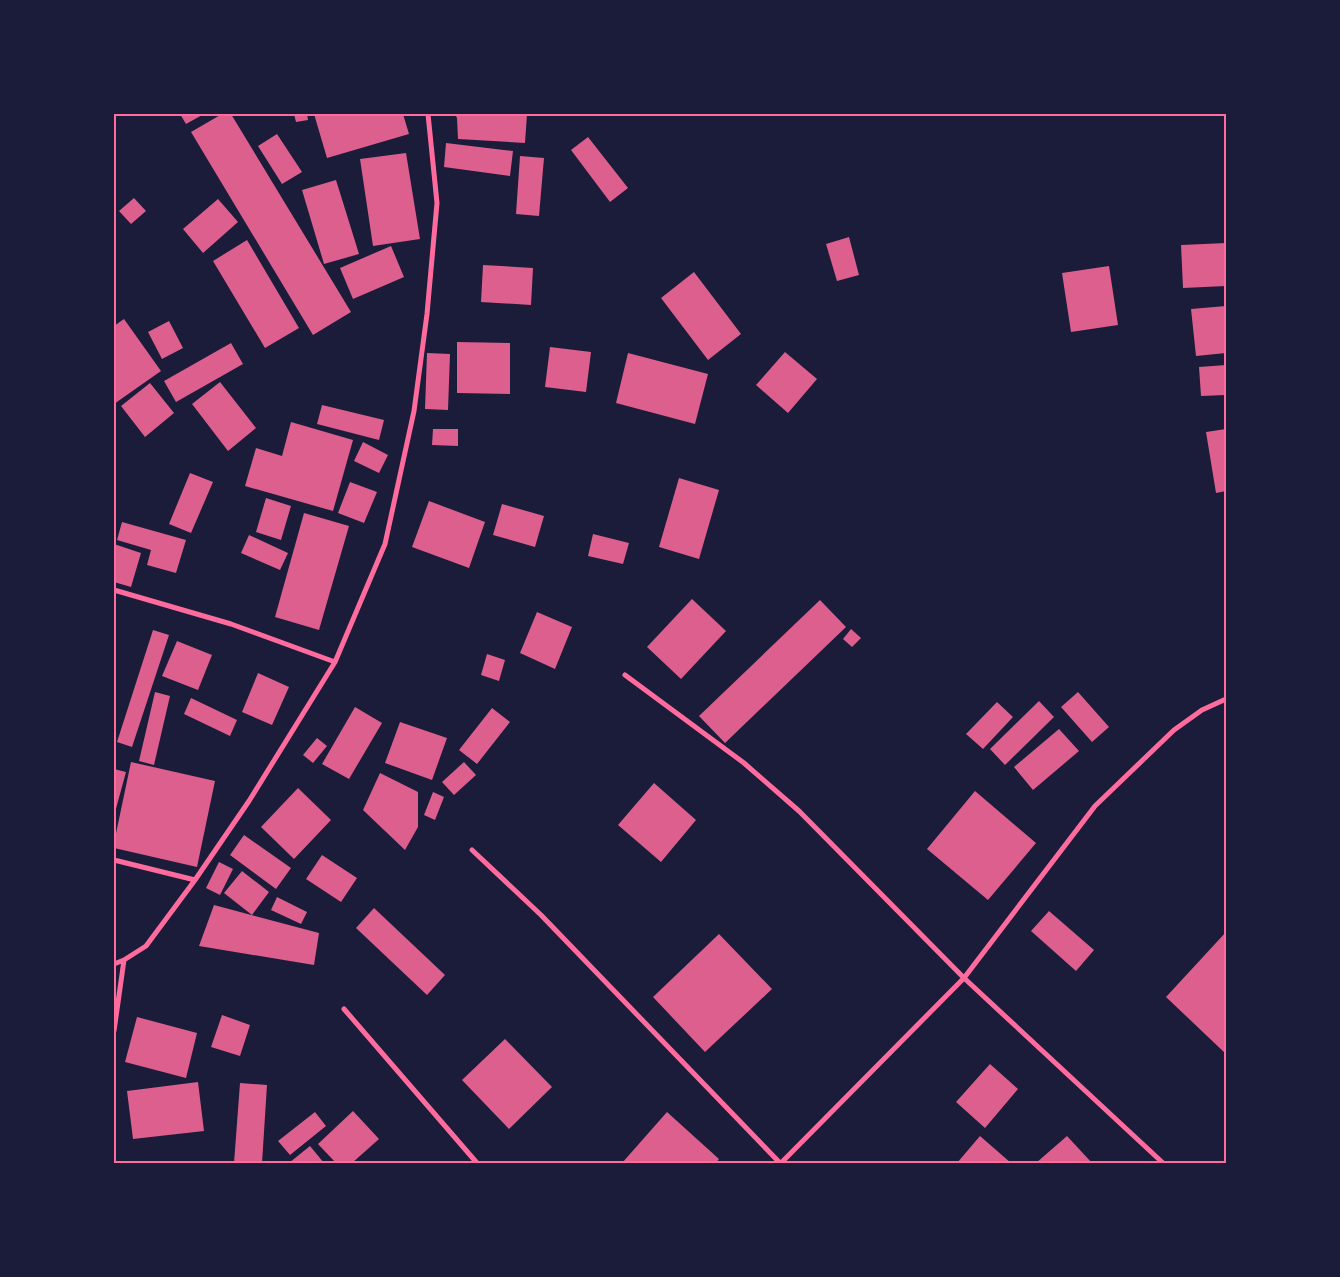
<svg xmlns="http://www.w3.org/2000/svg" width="1340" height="1277" font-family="'Space Grotesk',sans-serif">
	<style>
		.building { fill: #dd5f8e }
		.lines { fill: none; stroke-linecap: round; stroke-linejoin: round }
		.minor { stroke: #ff6b9d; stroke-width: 5 }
		.neatline { fill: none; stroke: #ff6b9d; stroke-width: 2 }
	</style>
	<rect width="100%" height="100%" fill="#1b1b3a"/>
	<path class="building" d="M180 114H204L186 124Z
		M222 114H231L351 312 313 335 191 132Z
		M294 114H307L308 120 296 122Z
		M314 114H403L409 134 327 158Z
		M455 114H527L525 143 458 139 457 118Z
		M277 134 302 172 282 184 258 146Z
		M588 137 628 188 610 202 571 150Z
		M446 143 513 151 510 176 444 167Z
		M406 153 420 239 373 246 360 159Z
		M520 156 544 158 539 216 516 214Z
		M336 180 359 254 324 264 302 190Z
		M134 198 146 211 131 224 119 211Z
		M218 199 238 222 203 253 183 229Z
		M849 237 859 275 837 281 826 244Z
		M247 240 299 328 265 348 213 261Z
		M1226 243V286L1183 288 1181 245Z
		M391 246 404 277 353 299 340 268Z
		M483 265 533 268 531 305 481 302Z
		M1109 266 1118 325 1071 332 1062 273Z
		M694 272 741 334 708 360 661 298Z
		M1226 306V353L1196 356 1191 309Z
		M124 319 161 371 114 404V326Z
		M169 321 183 348 162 359 148 332Z
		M457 342 510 343V394L457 393Z
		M231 343 243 364 176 402 164 381Z
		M550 347 591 352 586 392 545 387Z
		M785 352 817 379 788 413 756 385Z
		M427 353 450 354 448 410 425 409Z
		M628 353 708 374 695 424 616 403Z
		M1226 365V395L1201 396 1199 367Z
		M220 382 256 428 228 451 192 404Z
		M150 383 174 413 145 437 121 406Z
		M322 405 384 420 379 440 317 424Z
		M291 422 353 440 333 511 245 486 256 448 282 456Z
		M433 429H458V446L432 445Z
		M1226 429V491L1216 493 1206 432Z
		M363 442 388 455 379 473 354 461Z
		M190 473 213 482 191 533 169 524Z
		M679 478 719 490 699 559 659 547Z
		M350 482 377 492 364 523 338 513Z
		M266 498 291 506 281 540 256 532Z
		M429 501 485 522 469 568 412 547Z
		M502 504 544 516 535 547 493 535Z
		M304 513 349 526 319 630 275 617Z
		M122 522 186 540 176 573 147 565 151 550 117 540Z
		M593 534 629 543 623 564 588 556Z
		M249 535 288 553 280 570 241 553Z
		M114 544 141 553 131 587 114 582Z
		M692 599 726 631 681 679 647 647Z
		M820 600 846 627 725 743 699 716Z
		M537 612 572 627 555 669 520 653Z
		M851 629 861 638 852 647 843 639Z
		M153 630 169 635 132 747 117 742Z
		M177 641 212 655 198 690 162 676Z
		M487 654 505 660 499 681 481 675Z
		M258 673 289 687 272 725 242 712Z
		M155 692 170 696 154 765 139 761Z
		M1078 692 1109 727 1092 742 1061 707Z
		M191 698 237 720 230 736 184 714Z
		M1039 701 1054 717 1005 765 990 749Z
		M997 702 1013 717 983 749 966 734Z
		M355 707 382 723 349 779 322 764Z
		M492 708 510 722 477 764 459 750Z
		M400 722 447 738 432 780 385 763Z
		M1059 729 1079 751 1033 790 1014 767Z
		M317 738 327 746 313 763 303 755Z
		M131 762 215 781 197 867 114 848V843Z
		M464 762 476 775 454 795 442 782Z
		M114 769 126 772 114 816Z
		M380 773 418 792V827L405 850 363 810Z
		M654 783 696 820 661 862 618 825Z
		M298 788 331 820 294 859 261 827Z
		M975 791 1036 843 988 900 927 849Z
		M433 792 444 797 435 820 424 815Z
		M244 835 291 868 276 889 230 855Z
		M322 855 357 878 341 902 306 879Z
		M219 862 233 869 220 895 206 888Z
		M242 871 269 892 252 915 224 893Z
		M277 897 307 912 301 924 271 910Z
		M214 905 319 933 314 965 199 946Z
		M374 908 445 975 427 995 356 928Z
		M1049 911 1094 950 1076 971 1031 931Z
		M1226 932V1054L1166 997Z
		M719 934 772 989 705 1052 653 997Z
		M222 1015 250 1025 240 1056 211 1047Z
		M137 1017 197 1033 186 1078 125 1062Z
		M505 1039 552 1087 509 1129 462 1080Z
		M990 1064 1018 1089 985 1128 956 1102Z
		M198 1082 204 1131 133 1139 127 1091Z
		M240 1083 267 1085 262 1163H234Z
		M353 1111 379 1139 352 1163H336L318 1144Z
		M315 1112 326 1126 290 1155 278 1141Z
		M667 1112 719 1159 716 1163H622Z
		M980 1136 1011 1163H957Z
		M1067 1136 1092 1163H1036Z
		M310 1146 324 1163H289Z"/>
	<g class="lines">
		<path class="minor" d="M114 590 231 624 335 662
			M625 675 744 763 799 811 964 978 1163 1163
			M472 850 541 915 780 1163
			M114 860 195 880
			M114 964 124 960 146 946 195 880 249 801 335 662 385 544 414 411 427 314 437 203 428 114
			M344 1009 477 1163
			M114 1031 124 960
			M781 1163 964 978 1095 806 1174 730 1202 710 1226 699"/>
	</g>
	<rect width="1340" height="1277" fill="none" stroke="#1b1b3a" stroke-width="230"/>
	<rect x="115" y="115" width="1110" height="1047" class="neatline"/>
</svg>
